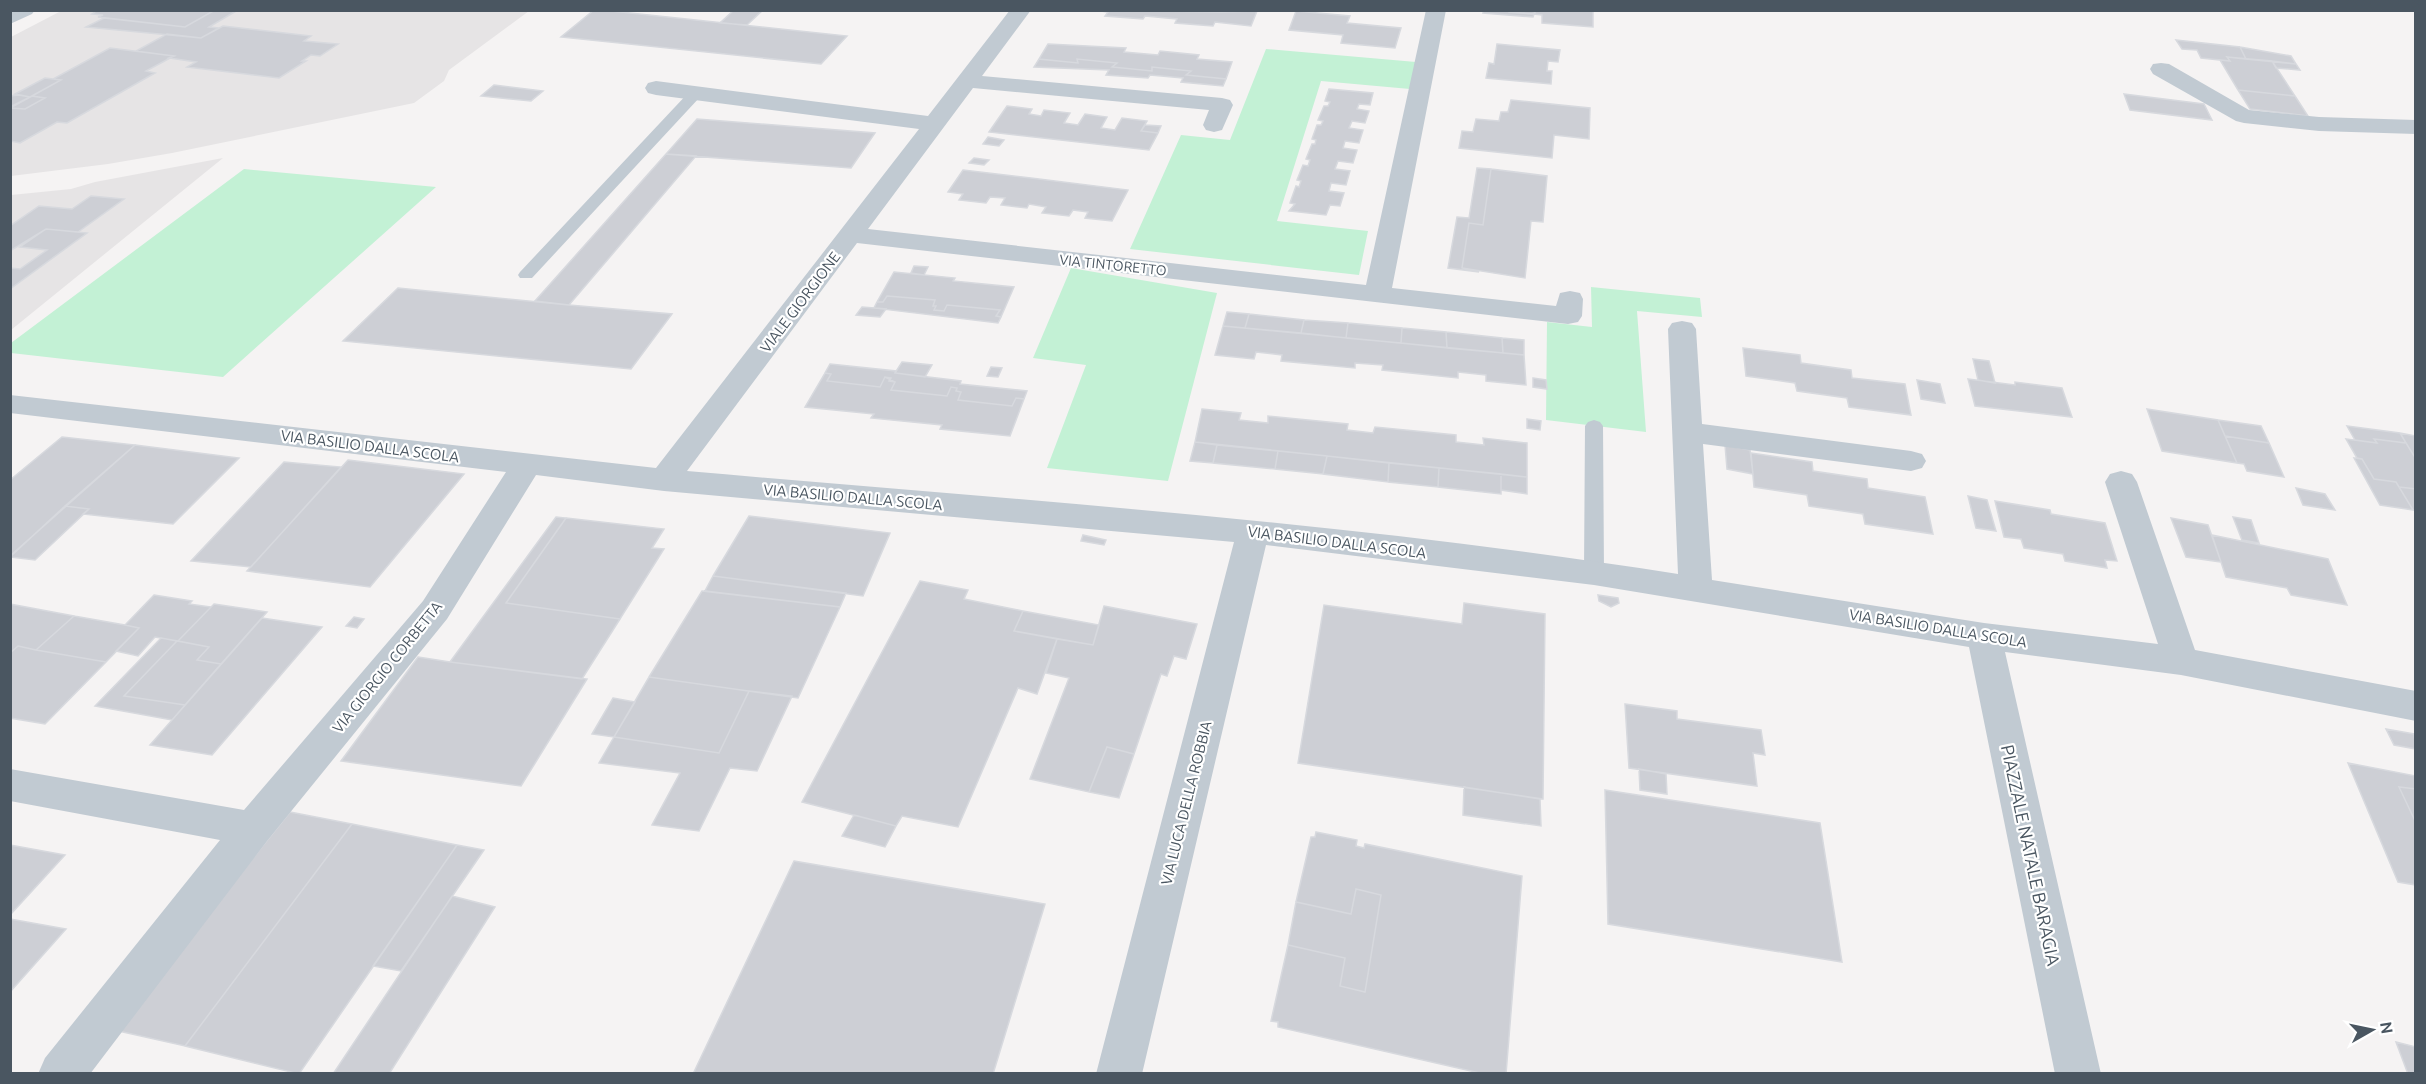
<svg xmlns="http://www.w3.org/2000/svg" width="2426" height="1084" font-family="Ubuntu,sans-serif">
	<style>
		.education { fill: #e6e4e5 }
		.green { fill: #c3f1d5 }
		.building { fill: #cdcfd5; stroke: #d7d9de; stroke-width: 1.5 }
		.lines { fill: none; stroke-linecap: round; stroke-linejoin: round }
		.lane { fill: #c1cad2; fill-rule: evenodd }
		.street { fill: #c1cad2; fill-rule: evenodd }
		.labels { text-anchor: middle; dominant-baseline: central; stroke-width: 4.5; stroke-linejoin: round; paint-order: stroke }
		.far-street-label { font-size: 14px; fill: #4a5661; stroke: #fff }
		.street-label { font-size: 15px; fill: #4a5661; stroke: #fff }
		.near-street-label { font-size: 18px; fill: #4a5661; stroke: #fff }
	</style>
	<rect width="100%" height="100%" fill="#f5f3f3"/>
	<path class="education" d="M61 11H529L449 70 444 81 414 103 172 153 108 164 11 176V37Z
		M223 158 11 330V195L71 189 95 182Z"/>
	<path class="green" d="M1266 49 1416 62 1410 89 1321 81 1277 221 1368 231 1359 275 1130 249 1181 135 1230 140Z
		M244 169 436 187 223 377 11 353V343Z
		M1071 268 1217 293 1168 481 1047 468 1086 365 1033 358Z
		M1591 287 1700 298 1702 317 1637 311 1646 432 1546 420 1547 322 1592 327Z"/>
	<path class="building" d="M98 10H215L185 27 98 17 103 15 92 14Z
		M215 10H238L209 27 219 28 201 38 86 27 104 18 185 27Z
		M594 10H602L847 36 821 64 561 37Z
		M734 10H763L747 25 720 23Z
		M1093 10 1221 12 1257 11 1251 26 1215 22 1213 26 1175 23 1177 19 1145 16 1143 19 1105 16 1108 12Z
		M1484 10H1509V12L1534 14 1533 17 1483 13Z
		M1509 10H1535V13L1531 14 1509 12Z
		M1535 10H1593V27L1542 23V15L1534 14Z
		M1296 11 1350 16 1347 23 1401 28 1395 48 1341 43 1343 35 1289 30Z
		M223 26 311 36 304 41 338 44 320 56 311 55 302 61H306L279 78 187 67 196 62 169 58 174 56 136 51 167 34 201 38Z
		M2176 40 2240 47 2246 59 2227 57 2230 61 2201 58 2197 50 2182 49Z
		M1048 44 1126 48 1124 52 1158 55 1160 51 1199 55 1197 59 1232 62 1226 79 1186 75 1191 71 1152 67V71L1112 67 1117 63 1077 59 1078 63 1039 59Z
		M1497 44 1560 50 1558 62 1548 61 1547 71H1552L1551 84 1486 78 1489 63 1494 64Z
		M2240 47 2291 56 2296 64 2246 59Z
		M110 48 174 56 146 71 155 73 67 123 57 122 20 143 10 141V108L25 109 45 98 32 96 61 80 53 79Z
		M2227 57 2272 61 2295 96 2238 90 2220 60 2230 61Z
		M1039 59 1078 63 1077 59 1117 63 1112 67 1152 71V67L1191 71 1186 75 1226 79 1223 86 1181 82 1183 78 1150 75 1148 78 1106 75 1109 70 1034 67Z
		M2272 61 2296 64 2300 70 2276 68Z
		M45 78 61 80 30 97 15 94Z
		M494 85 543 91 531 101 481 96Z
		M1329 89 1373 93 1370 105 1359 104 1357 109 1369 111 1365 123 1352 121 1349 128 1363 130 1359 143 1345 141 1343 148 1357 150 1353 163 1338 161 1335 169 1350 171 1346 185 1331 183 1329 191 1344 193 1340 206 1330 205 1326 215 1289 211 1295 204 1290 203 1296 186 1299 187 1301 181 1297 180 1303 165 1308 166 1310 160 1306 159 1312 144H1315L1316 140 1312 139 1317 125H1321L1323 121 1318 120 1324 106H1328L1330 102 1325 101Z
		M2238 90 2295 96 2308 116 2250 109Z
		M2124 94 2204 104 2212 120 2130 110Z
		M19 95 30 97 10 107V96Z
		M32 96 45 98 25 109 10 108Z
		M1511 100 1590 108 1589 139 1554 135 1552 158 1459 148 1462 131 1473 132 1476 119 1499 121 1501 112H1508Z
		M1007 106 1032 109 1029 114 1041 116 1044 110 1070 113 1064 123 1078 125 1085 114 1107 117 1101 128 1115 130 1122 118 1147 121 1141 131 1158 133 1149 150 989 132Z
		M697 119 875 133 851 168 666 154Z
		M1145 125 1161 126 1158 133 1141 131Z
		M988 137 1004 140 999 146 983 144Z
		M666 154 696 156 569 305 535 301Z
		M974 158 989 160 984 165 969 163Z
		M1477 168 1491 169 1483 225 1469 223 1462 268 1479 272 1448 268 1457 217 1469 218Z
		M1491 169 1547 176 1543 222 1531 221 1525 278 1462 268 1469 223 1483 225Z
		M963 170 1031 178 1128 190 1112 221 1085 218 1088 212 1073 210 1069 216 1042 213 1046 207 1029 204 1027 208 1001 205 1005 198 990 197 986 203 959 200 963 194 948 192Z
		M91 196 124 199 78 232 46 229 10 251V226L39 206 72 209Z
		M46 229 87 233 10 289V268L20 269 47 250 20 247Z
		M914 266 928 267 924 275 911 273Z
		M894 272 955 278 953 281 1014 287 1001 317 996 316 1000 310 947 305 944 311 934 310 936 306H933L935 300 887 296 883 302H877Z
		M398 288 569 305 672 314 631 369 343 341Z
		M887 296 935 300 933 306H936L934 310 944 311 947 305 1000 310 996 316 1001 317 998 323 874 308 877 302H883Z
		M862 307 886 309 880 317 856 315Z
		M1227 312 1249 314 1245 328 1223 326Z
		M1249 314 1304 320 1301 333 1245 328Z
		M1304 320 1348 323 1346 338 1301 333Z
		M1348 323 1402 328 1401 343 1346 338Z
		M1223 326 1524 355 1526 385 1486 381V375L1458 372V378L1382 370 1383 365 1355 363V368L1281 361 1282 355 1256 352 1254 359 1215 355Z
		M1402 328 1446 332 1447 348 1401 343Z
		M1446 332 1502 338 1503 353 1447 348Z
		M1502 338 1524 340V355L1503 353Z
		M1743 348 1800 355 1801 363 1851 370 1852 378 1905 384 1911 415 1849 407 1847 398 1797 391 1795 383 1746 376Z
		M1973 359 1989 361 1995 383 1978 380Z
		M902 362 932 365 925 377 895 373Z
		M830 364 896 371 895 373 961 381 960 384 1027 391 1024 399 1016 398 1012 406 958 400 961 392 956 391 957 388 951 387 947 396 891 390 895 382 885 377 880 387 827 381 831 374 825 373Z
		M991 367 1002 368 998 377 987 376Z
		M825 373 831 374 827 381 880 387 885 377 891 378 889 381 895 382 891 390 947 396 951 387 957 388 956 391 961 392 958 400 1012 406 1016 398 1024 399 1010 436 940 429 942 425 871 418 874 414 805 407Z
		M1533 378 1546 380 1547 389 1533 387Z
		M1968 379 2015 385V382L2062 388 2072 417 1975 406Z
		M1917 380 1940 384 1945 403 1921 399Z
		M1202 409 1241 413 1239 420 1268 423V416L1348 424 1347 430 1373 433 1375 427 1456 435V442L1484 445 1483 438 1527 443V477L1195 442Z
		M2147 409 2218 420 2237 463 2162 451Z
		M1527 419 1541 421 1540 430 1527 428Z
		M2218 420 2261 426 2269 443 2225 436Z
		M2347 426 2400 433 2406 443 2374 439 2377 443 2355 440Z
		M2400 433 2416 436V459L2406 443Z
		M2225 436 2269 443 2284 477 2247 471 2244 464 2237 463Z
		M62 437 135 445 10 556V480Z
		M2346 439 2377 443 2374 439 2406 443 2416 459V489L2399 487 2396 482 2374 479 2362 459 2357 458Z
		M1195 442 1217 445 1213 463 1190 461Z
		M135 445 239 458 173 524 83 514 89 509 65 506Z
		M1217 445 1278 451 1275 469 1213 463Z
		M1725 445 1750 450 1753 474 1727 469Z
		M1278 451 1327 456 1323 474 1275 469Z
		M1751 453 1812 462 1813 471 1867 479 1868 488 1925 497 1933 534 1865 524 1863 514 1809 506 1807 495 1754 487Z
		M1327 456 1389 463 1388 482 1323 474Z
		M2354 458 2362 459 2374 479 2396 482 2413 510 2380 505Z
		M348 460 464 474 370 587 247 571Z
		M284 462 341 467 251 567 191 561Z
		M1389 463 1439 468 1438 487 1388 482Z
		M1439 468 1501 474V494L1438 487Z
		M1501 474 1527 477V494L1501 490Z
		M2399 487 2416 489V510H2413Z
		M2296 488 2325 494 2335 510 2303 505Z
		M1968 496 1987 500 1996 531 1976 528Z
		M1995 501 2050 510 2051 514 2105 523 2117 561 2105 560 2107 568 2065 561 2063 554 2024 548 2021 539 2004 537Z
		M65 506 89 509 35 560 10 557Z
		M749 516 890 533 863 596 713 576Z
		M556 517 566 518 506 603 620 619 582 679 450 662Z
		M2233 517 2251 520 2259 543 2242 540Z
		M566 518 664 529 652 548 664 549 620 619 506 603Z
		M2171 518 2208 525 2221 562 2186 557Z
		M1083 535 1106 540 1104 545 1081 541Z
		M2212 535 2328 559 2347 605 2291 595 2287 588 2226 577Z
		M713 576 846 593 840 607 705 591Z
		M920 581 968 590 964 599 1023 611 1014 631 1057 639 1037 694 1018 688 958 827 902 816 896 826 802 802Z
		M702 591 840 607 798 698 649 677Z
		M154 595 192 601 189 604 211 607 178 641 155 637 138 656 116 651 139 628 125 625Z
		M1598 595 1618 598 1619 603 1611 607 1599 601Z
		M1464 603 1545 614 1543 799 1298 763 1324 605 1462 624Z
		M10 604 74 616 36 650 18 646 10 653Z
		M214 604 267 612 221 664 197 660 209 647 178 641Z
		M1104 606 1197 624 1186 659 1174 656 1167 676 1161 674 1134 754 1107 747 1089 792 1030 779 1069 678 1046 673 1057 639 1093 645Z
		M1023 611 1099 625 1093 645 1014 631Z
		M74 616 125 625 139 628 106 662 36 650Z
		M354 617 364 619 357 628 346 626Z
		M262 618 322 627 212 755 150 745Z
		M161 638 177 641 124 696 185 705 172 720 95 706Z
		M177 641 209 647 197 660 221 664 185 705 124 696Z
		M18 646 36 650 106 662 45 724 10 718V653Z
		M418 657 450 662 587 679 521 786 341 761Z
		M649 677 749 691 719 753 614 737Z
		M749 691 792 696 757 771 730 768 699 831 652 825 680 773 599 763 614 737 719 753Z
		M613 698 635 702 614 737 592 734Z
		M1625 704 1677 711V719L1761 730 1765 755 1753 753 1757 786 1629 768Z
		M2386 729 2414 734 2416 749 2394 745Z
		M1107 747 1134 754 1119 798 1089 792Z
		M2348 763 2416 776V789L2399 787 2416 823V885L2398 882Z
		M1639 769 1666 774 1667 794 1640 790Z
		M1464 787 1540 799 1541 826 1463 815Z
		M2399 787 2416 789V823Z
		M1605 790 1820 823 1842 962 1608 924Z
		M290 812 352 824 185 1046 114 1030Z
		M854 815 896 826 885 847 842 836Z
		M352 824 457 845 299 1074 185 1046Z
		M1316 832 1357 840 1356 846 1364 848 1365 844 1522 876 1506 1074H1484L1278 1027V1022L1271 1021 1288 945 1345 958 1340 986 1365 992 1381 895 1356 889 1351 914 1296 902 1311 837H1315Z
		M10 845 65 855 10 915Z
		M457 845 484 850 401 971 373 966Z
		M794 861 1045 904 993 1074H693Z
		M1356 889 1381 895 1365 992 1340 986 1345 958 1288 945 1296 902 1351 914Z
		M452 896 495 907 389 1074H333Z
		M10 919 66 929 10 992Z
		M2396 1042 2416 1047V1074H2408Z"/>
	<g class="lines">
		<path class="lane" d="M695 90 701 94 700 97 532 278H520L518 275 520 272 690 91Z
			M1594 420 1600 422 1603 426 1604 573 1601 578 1594 580 1587 578 1584 573 1585 426 1588 422Z"/>
		<path class="street" d="M10 10H35L32 14 10 24Z
			M1010 10H1031L982 76 1222 98 1230 100 1233 105 1222 130 1214 132 1206 130 1203 125 1209 110 973 88 868 229 1366 285 1426 10H1446L1392 288 1556 306 1560 293 1570 291 1580 293 1583 299 1582 316 1578 322 1568 324 857 243 687 471C1018 500 1350 522 1678 574L1668 329 1672 323 1682 321 1692 323 1696 329 1702 424 1911 451 1922 454 1926 461 1922 468 1911 471 1703 444 1712 580 1984 623 2158 644 2105 482 2110 474 2121 471 2132 474 2137 482 2195 650 2416 691V721L2181 675 2005 652 2101 1074H2055L1969 647 1594 585 1266 545 1142 1074H1096L1234 542 664 491 536 475 447 619 267 841 90 1074H38L45 1058 220 840 10 801V769L244 810 423 601 506 472 10 413V395L656 468 919 129 656 95 648 93 645 88 648 83 656 81 928 116Z
			M2161 63 2169 64 2249 110 2319 117 2416 120V134L2319 131 2244 123 2236 121 2153 74 2150 69 2153 64Z"/>
	</g>
	<g class="labels">
		<g class="far-street-label">
			<text transform="translate(1113 265) rotate(6)">VIA TINTORETTO</text>
		</g>
		<g class="street-label">
			<text transform="translate(800 302) rotate(-53)">VIALE GIORGIONE</text>
			<text transform="translate(370 446) rotate(7)">VIA BASILIO DALLA SCOLA</text>
			<text transform="translate(853 497) rotate(5)">VIA BASILIO DALLA SCOLA</text>
			<text transform="translate(1337 542) rotate(7)">VIA BASILIO DALLA SCOLA</text>
			<text transform="translate(1938 628) rotate(9)">VIA BASILIO DALLA SCOLA</text>
			<text transform="translate(387 667) rotate(-51)">VIA GIORGIO CORBETTA</text>
			<text transform="translate(1186 803) rotate(-76)">VIA LUCA DELLA ROBBIA</text>
		</g>
		<g class="near-street-label">
			<text transform="translate(2031 855) rotate(78)">PIAZZALE NATALE BARAGIA</text>
		</g>
	</g>
	<rect width="2426" height="1084" fill="none" stroke="#4a5661" stroke-width="24"/>
	<g transform="translate(2372 1030) rotate(81)" stroke="#ffffff" stroke-width="4.5" paint-order="stroke">
	<path d="M0-4.5L10 22L0 15L-10 22Z" fill="#4a5661"/>
	<text y="-9" font-size="16" font-weight="bold" text-anchor="middle" fill="#4a5661">N</text>
	</g>
</svg>
